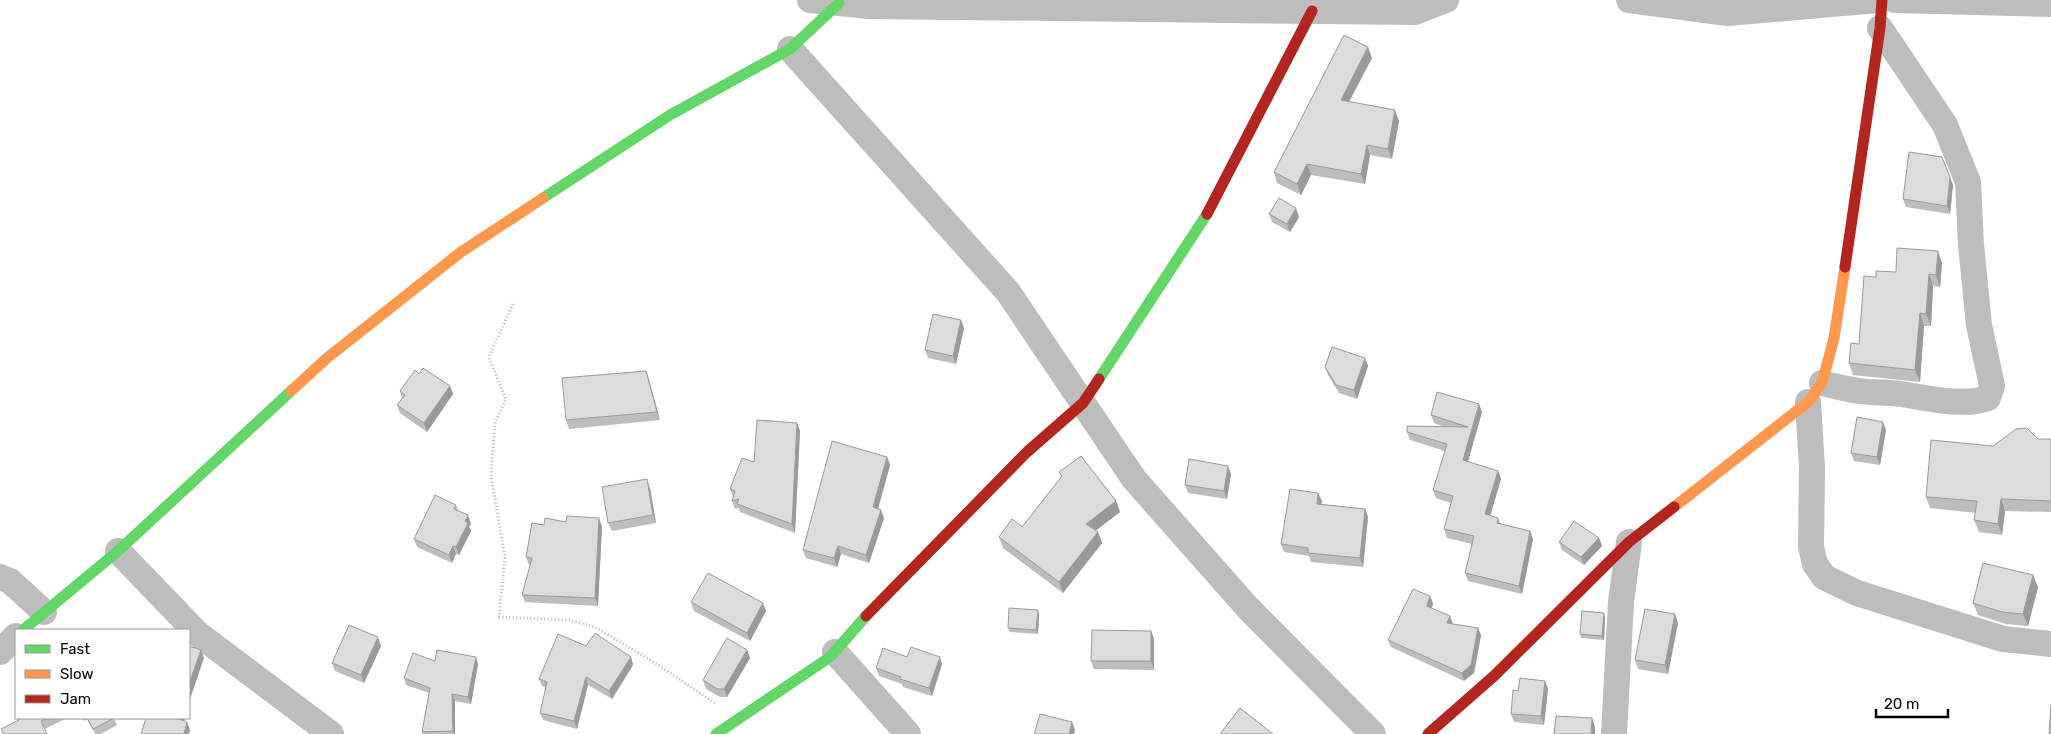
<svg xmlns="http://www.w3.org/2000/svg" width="2051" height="734" font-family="Rubik,sans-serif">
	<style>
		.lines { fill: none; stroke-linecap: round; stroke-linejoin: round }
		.path { stroke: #b8b8b8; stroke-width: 3; stroke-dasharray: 1 2.5; stroke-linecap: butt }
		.street { stroke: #bdbdbd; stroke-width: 26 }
		.fast { stroke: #63d668; stroke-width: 11 }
		.slow { stroke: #ff974d; stroke-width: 11 }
		.jam { stroke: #b3261e; stroke-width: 11 }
		.wall { fill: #bdbdbd }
		.shaded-wall { fill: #9a9a9a }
		.building { fill: #dcdcdc; stroke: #9a9a9a }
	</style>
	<rect width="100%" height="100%" fill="#fff"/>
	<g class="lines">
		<path class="path" d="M513 304 489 357 506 400 495 422 491 476 505 557 499 617 569 620 595 627 660 666 716 704"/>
		<path class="street" d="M810 0 869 6 1415 12 1446 0
			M1629 0 1728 13 1878 0
			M1895 0 2051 4
			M790 49 1008 292 1134 479 1248 608 1373 734
			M1822 383C1834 386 1846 389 1859 391 1873 393 1887 392 1901 394 1926 398 1964 407 1988 398L1992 386 1979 325 1971 245 1968 182 1945 125 1880 28
			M1808 402 1812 467 1811 547 1815 564 1824 577 1857 593 2003 639 2051 644
			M118 551 198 634 331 734
			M0 577 10 581 44 612
			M0 652 16 636
			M835 652 908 734
			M1614 734 1621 602 1629 542"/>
		<path class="fast" d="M543 198 670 115 790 49 839 3
			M1099 379 1207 214
			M23 630 118 551 291 391
			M716 734 830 657 866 616"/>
		<path class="slow" d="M291 391 327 358 461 252 543 198
			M1674 507 1808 402 1822 383 1834 338 1845 267"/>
		<path class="jam" d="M1207 214 1312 11
			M1845 267 1880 28 1882 0
			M866 616 1027 452 1083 403 1099 379
			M1428 734 1494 676 1629 542 1674 507"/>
	</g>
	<path class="wall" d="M1372 58 1349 102 1399 121 1392 159 1370 155 1365 184 1311 175 1301 195 1277 183 1274 172Z
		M1953 185 1950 214 1906 207 1903 199Z
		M1269 214 1299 217 1290 232 1272 222Z
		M1942 263 1940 287 1933 286 1931 326H1924L1920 382 1853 375 1849 363 1896 272Z
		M964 328 956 364 928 358 925 350Z
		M1365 358 1368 366 1357 399 1339 393 1328 375 1325 367Z
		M646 371 660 420 569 429 566 420Z
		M419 374 450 386 453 394 427 432 400 413 397 405 402 398 400 391Z
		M1482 412 1468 462 1498 471 1501 479 1490 516 1498 518 1501 524 1533 539 1522 594 1468 581 1465 573 1472 544 1447 538 1444 529 1451 503 1436 498 1433 490 1445 451 1410 440 1407 432 1444 427 1434 423 1431 415Z
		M797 423 800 431 795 533 740 512 739 508 735 509 732 501 733 497 730 489 754 462Z
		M1886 430 1880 465 1854 461 1851 453Z
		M2038 439H2051V512L2005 511 2002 535 1979 532 1974 520 1976 513 1930 508 1926 497 1993 446Z
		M887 457 890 465 878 509 884 518 869 563 841 554 837 567 806 558 803 550Z
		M1059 472 1116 501 1120 512 1095 531 1098 532 1102 543 1063 593 1003 548 999 537 1022 527 1061 477Z
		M1231 474 1227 499 1188 493 1185 485Z
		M650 488 656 523 612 531 608 523Z
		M1322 501 1321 504 1365 509 1368 517 1363 567 1311 562 1309 556 1284 552 1281 544Z
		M456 505 458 510 471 524 469 527 471 531 459 555 456 554 452 563 417 547 414 539Z
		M544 525 602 526 598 606 525 602 522 595 530 565H529L526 557Z
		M1599 538 1602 546 1584 565 1562 550 1559 542Z
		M2038 587 2028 626 2006 624 1978 615 1973 603Z
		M691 602 766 611 750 641 694 611Z
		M1433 603 1432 608 1452 624 1481 635 1474 673 1464 681 1391 647 1388 640Z
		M1039 615 1038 634 1010 632 1008 628Z
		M1605 617 1604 640 1581 638 1580 634Z
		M1678 623 1668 674 1638 669 1635 660Z
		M1151 631 1154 639V670L1094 669 1091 661Z
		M381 646 364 683 335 671 332 663Z
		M586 646 631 657 633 665 612 699 588 685 577 729 543 720 540 713 546 688 542 686 539 679Z
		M747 650 750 658 727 697H720L706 689 703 680Z
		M907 657 942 664 932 696 903 687 902 684 879 676 876 668Z
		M435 661 478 664 471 704 455 701V734H423L422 732 429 693 406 685 404 678Z
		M1545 681 1548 689 1544 725 1514 722 1511 714 1518 691Z
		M18 718H67L45 729 47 734H3L1 729 19 720Z
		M82 718H114L117 725 101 734H95L87 719 84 721Z"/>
	<path class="shaded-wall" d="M1368 47 1372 58 1344 111 1341 100Z
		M1395 110 1399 121 1392 159 1388 149Z
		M1367 145 1370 155 1365 184 1361 174Z
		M1307 164 1311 175 1301 195 1297 184Z
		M1950 177 1953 185 1950 214 1947 206Z
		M1296 208 1299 217 1290 232 1287 224Z
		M1938 251 1942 263 1940 287 1936 275Z
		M1929 274 1933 286 1931 326 1926 314Z
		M1920 313 1924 326 1920 382 1915 370Z
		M961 320 964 328 956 364 953 356Z
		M1365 358 1368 366 1357 399 1354 390Z
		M646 371 649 379 660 420 657 412Z
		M450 386 453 394 427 432 424 423Z
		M1479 404 1482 412 1466 468 1463 460Z
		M1883 422 1886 430 1880 465 1877 457Z
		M797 423 800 431 795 533 792 524Z
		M887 457 890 465 876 516 873 507Z
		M1228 466 1231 474 1227 499 1224 491Z
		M1498 471 1501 479 1488 523 1485 514Z
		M647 479 650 488 656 523 653 515Z
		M1318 493 1322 501 1320 512 1317 504Z
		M2001 499 2005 511 2002 535 1998 524Z
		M1116 501 1120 512 1090 535 1086 524Z
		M1365 509 1368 517 1363 567 1360 558Z
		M881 510 884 518 869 563 866 555Z
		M468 515 471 524 469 527 471 531 459 555 456 547 465 521Z
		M599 518 602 526 598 606 595 598Z
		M1530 531 1533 539 1522 594 1519 586Z
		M1098 532 1102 543 1063 593 1059 582Z
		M1599 538 1602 546 1584 565 1581 557Z
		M453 546 456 554 452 563 449 555Z
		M838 546 841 554 837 567 834 558Z
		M2033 575 2038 587 2028 626 2023 614Z
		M1430 596 1433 603 1430 613 1427 606Z
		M763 603 766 611 750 641 747 633Z
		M1038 610 1039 615 1038 634 1036 630Z
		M1604 613 1605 617 1604 640 1602 636Z
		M1675 614 1678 623 1668 674 1665 665Z
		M1450 616 1453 624 1447 623Z
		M1478 628 1481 635 1474 673 1464 681 1462 673Z
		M1151 631 1154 639V670L1151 661Z
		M378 637 381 646 364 683 361 675Z
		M201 650 204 658 189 702V684Z
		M747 650 750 658 727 697 724 689Z
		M476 657 478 664 471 704 468 697Z
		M631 657 633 665 612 699 609 691Z
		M940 657 942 664 932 696 929 688Z
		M586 677 588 685 577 729 574 721Z
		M1545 681 1548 689 1544 725 1541 716Z
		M452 694 455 701V734H454L453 731Z
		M179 718H185L182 727 179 719Z
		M1592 718 1595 727V734H1591Z
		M187 722 190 730 189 734H184Z
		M1072 722 1075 730 1074 734H1069Z"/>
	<path class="building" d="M1344 35 1368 47 1341 100 1395 110 1388 149 1367 145 1361 174 1307 164 1297 184 1274 172Z
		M1909 152 1942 157 1950 177 1947 206 1903 199Z
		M1279 198 1296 208 1287 224 1269 214Z
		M1897 248 1938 251 1936 275 1929 274 1926 314 1920 313 1915 370 1849 363 1851 343 1859 344 1864 276 1876 277V271L1896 272Z
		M933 314 961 320 953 356 925 350Z
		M1332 347 1365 358 1354 390 1336 385 1325 367Z
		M423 368 450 386 424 423 397 405 405 395 400 391 415 370 419 374Z
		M646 371 657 412 566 420 562 378Z
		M1437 392 1479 404 1463 460 1498 471 1485 514 1498 518 1497 523 1530 531 1519 586 1465 573 1474 536 1444 529 1453 496 1433 490 1447 444 1407 432V426L1468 427 1431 415Z
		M1857 417 1883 422 1877 457 1851 453Z
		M757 420 797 423 792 524 737 504 739 499 732 501 735 491 730 489 742 458 754 462Z
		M2027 428 2038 439H2051V501L2001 499 1998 524 1974 520 1977 501 1926 497 1931 440 1993 446 2016 429Z
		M832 441 887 457 873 507 881 510 866 555 838 546 834 558 803 550Z
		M1081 456 1116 501 1086 524 1098 532 1059 582 999 537 1012 519 1022 527 1062 476 1059 472Z
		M1189 459 1228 466 1224 491 1185 485Z
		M647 479 653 515 608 523 602 487Z
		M1290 489 1318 493 1317 504 1365 509 1360 558 1308 553V548L1281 544Z
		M435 495 456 505 454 509 468 515 465 521 468 523 456 547 453 546 449 555 414 539Z
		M567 516 599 518 595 598 522 595 532 558 526 557 532 523 544 525 545 518 566 522Z
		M1574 521 1599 538 1581 557 1559 542Z
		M1983 563 2033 575 2023 614 2002 612 1973 603Z
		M708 573 763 603 747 633 691 602Z
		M1413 589 1430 596 1427 606 1450 616 1447 623 1478 628 1471 665 1462 673 1388 640Z
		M1009 608 1038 610 1036 630 1008 628Z
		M1645 609 1675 614 1665 665 1635 660Z
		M1582 611 1604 613 1602 636 1580 634Z
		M349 625 378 637 361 675 332 663Z
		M1092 630 1151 631V661H1091Z
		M595 633 631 657 609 691 586 677 574 721 540 713 547 682 539 679 558 634 586 646Z
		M727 638 747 650 724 689H717L703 680Z
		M189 646 201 650 189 684Z
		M911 647 940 657 929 688 900 679 901 677 876 668 883 648 907 657Z
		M437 650 476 657 468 697 452 694 453 731 422 732 430 688 404 678 413 653 435 661Z
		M1520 678 1545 681 1541 716 1511 714 1513 690 1518 691Z
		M2051 705V734H2049Z
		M1240 708 1273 734H1220Z
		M1040 714 1072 722 1069 734H1034Z
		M1556 716 1592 718 1591 734H1554Z
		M18 718H48L41 721 47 734H4L1 729 19 720Z
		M87 718H114L93 729Z
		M146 718H179V719L187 722 184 734H141Z"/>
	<rect x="15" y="629" width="175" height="90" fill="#ffffff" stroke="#999999"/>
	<rect x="25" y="645" width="25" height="8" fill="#63d668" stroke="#999999"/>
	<text x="60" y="654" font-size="15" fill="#000000">Fast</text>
	<rect x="25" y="670" width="25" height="8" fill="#ff974d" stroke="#999999"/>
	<text x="60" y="679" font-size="15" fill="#000000">Slow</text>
	<rect x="25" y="695" width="25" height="8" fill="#b3261e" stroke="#999999"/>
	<text x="60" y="704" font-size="15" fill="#000000">Jam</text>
	<path d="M1876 709v8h72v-8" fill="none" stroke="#000000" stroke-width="2.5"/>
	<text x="1884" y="709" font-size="15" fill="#000000" stroke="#ffffff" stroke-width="4" paint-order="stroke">20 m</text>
</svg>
